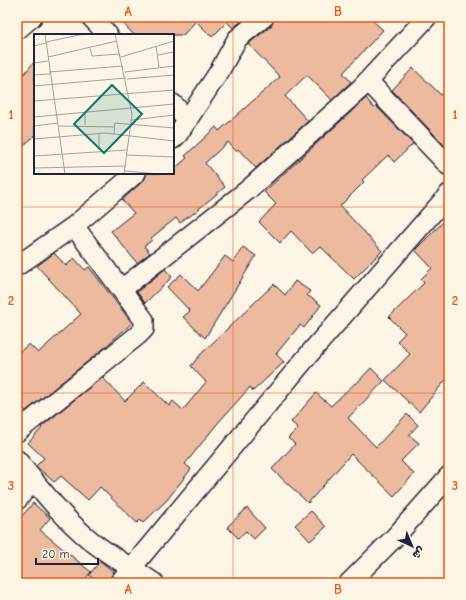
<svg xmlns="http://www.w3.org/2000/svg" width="466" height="600" font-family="'Comic Neue','Playpen Sans Arabic',sans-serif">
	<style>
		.building { fill: #edba9f; stroke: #22223b }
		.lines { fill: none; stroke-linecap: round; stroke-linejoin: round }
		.street-casing { stroke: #22223b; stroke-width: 22 }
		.street { stroke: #fcf5e5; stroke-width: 19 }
		.grid { fill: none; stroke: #e8590c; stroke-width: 1; stroke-opacity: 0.55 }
		.inset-road { fill: none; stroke: #a5a1a1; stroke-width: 1 }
		.view { fill: #0f766e; fill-opacity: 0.15; stroke: #0f766e; stroke-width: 2 }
		.inset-edge { fill: none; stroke: #22223b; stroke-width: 2 }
		.neatline { fill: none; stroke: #e8590c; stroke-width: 1.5 }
		.grid-label { font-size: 13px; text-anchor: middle; font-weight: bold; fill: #e8590c }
	</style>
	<rect width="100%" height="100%" fill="#fcf5e5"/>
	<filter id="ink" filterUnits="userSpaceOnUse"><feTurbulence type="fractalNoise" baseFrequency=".025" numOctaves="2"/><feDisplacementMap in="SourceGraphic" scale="8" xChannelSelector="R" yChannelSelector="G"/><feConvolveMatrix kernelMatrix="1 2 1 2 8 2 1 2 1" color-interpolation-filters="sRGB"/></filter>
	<g filter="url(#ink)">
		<path class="building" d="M117 17H247L233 28 227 22 212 37 196 21 183 35H134Z
			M275 17H369L383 30 343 73 351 82 332 100 307 75 285 96 308 121 256 168 238 149 236 151 228 142 205 163 225 187 189 217 188 216 180 223 176 218 151 238 152 240 144 246 150 253 137 263 111 231 134 213 122 200 143 181 147 173H173V170L187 158 185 156 216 127 219 131 280 77 248 44 271 26Z
			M35 61V135L17 152V82Z
			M413 68 441 95 449 86V150L392 90Z
			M366 98 374 108 376 106 413 144 394 162 388 155 362 180 364 182 340 206 382 251 354 279 320 246 312 253 291 231 280 243 259 222 276 204 264 192Z
			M449 216V376L419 412 385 380 410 354 397 341 405 333 389 317 424 283 421 279 432 268 415 250Z
			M243 247 256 256 205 338 183 317 190 311 167 287 181 274 198 291 225 256 233 262Z
			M54 253 66 266 74 258 85 270 89 267 132 323 103 349 26 411 17 402V354L29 344 38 353 81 314 37 266Z
			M165 269 172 277 145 303 137 292Z
			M295 281 310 291 307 295 321 305 304 328 300 325 276 354 284 362 253 391 250 387 217 424 185 464 191 469 167 500 143 523 140 520 137 523 100 487 88 500 61 476 54 482 36 466 44 458 28 443 42 428 41 427 106 374 103 378 125 401 144 382 169 406 173 401 183 410 206 382 191 366 201 354 274 284 285 295Z
			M371 368 384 381 348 418 376 447 407 414 418 425 409 435 419 443 401 461 414 474 394 496 351 454 308 503 272 469 295 444 288 438 298 428 291 422 316 393 331 406 355 383 356 384Z
			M33 503 50 518 40 530 91 572 82 583H17V522Z
			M247 508 265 528 254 539 246 531 238 538 227 527Z
			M311 511 326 527 310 541 295 525Z
			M100 561 114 572 108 583H99L89 575Z"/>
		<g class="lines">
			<defs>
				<path id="street" d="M91 17 108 35
					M17 30 32 17
					M368 81 449 166
					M173 104 188 120
					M173 139 178 134 219 72 237 39 264 17
					M17 266 74 226 136 173
					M122 289 249 189 361 88 427 17
					M17 432 138 335 144 329V320L74 226
					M17 460C42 491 69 526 102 549 119 561 137 571 154 583
					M17 500 33 480
					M119 583 311 352 449 194
					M349 583 395 537 449 476"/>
			</defs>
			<use href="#street" class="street-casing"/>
			<use href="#street" class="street"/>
		</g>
	</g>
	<path class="grid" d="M233 17V583M17 207H449M17 393H449"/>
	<g transform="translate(34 34)">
		<rect width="140" height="140" fill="#fcf5e5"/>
		<path class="inset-road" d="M11 0 31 140M81 0 98 80 90 140M12 8 50 0M0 12 12 9M122 12 125 33M56 14 58 22 86 20M124 21 140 18M14 23 83 7M87 23 140 7M0 29 14 27M15 38 89 32M91 38 140 32M0 41 16 40M93 45 140 41M0 52 92 44M0 67 140 56M0 83 140 70M98 86 140 81M51 91V78M0 92 24 89M25 92 80 93M80 100 81 89 140 94M0 105 71 99 140 107M65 116V100M93 121 140 123M0 122 93 116M0 134 92 132M91 137 125 140"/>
		<path class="view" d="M78 51 108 80 70 119 40 90Z"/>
		<rect width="140" height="140" class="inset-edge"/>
	</g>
	<rect width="466" height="600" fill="none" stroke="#fcf5e5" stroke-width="44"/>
	<g transform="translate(412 546) rotate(136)" stroke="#fcf5e5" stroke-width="3" paint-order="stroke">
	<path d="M0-3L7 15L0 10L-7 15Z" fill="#22223b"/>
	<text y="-6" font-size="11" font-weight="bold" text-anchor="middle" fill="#22223b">ش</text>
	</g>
	<path d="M36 558v6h62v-6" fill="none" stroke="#22223b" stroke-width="2"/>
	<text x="42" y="558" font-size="12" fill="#22223b" stroke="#fcf5e5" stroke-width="3" paint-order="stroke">20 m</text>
	<rect x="22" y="22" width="422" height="556" class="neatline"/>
	<g class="grid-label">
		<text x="128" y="16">A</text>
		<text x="338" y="16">B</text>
		<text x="11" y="119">1</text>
		<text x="455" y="119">1</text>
		<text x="11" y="305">2</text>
		<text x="455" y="305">2</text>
		<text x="11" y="490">3</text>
		<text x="455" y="490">3</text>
		<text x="128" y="594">A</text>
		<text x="338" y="594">B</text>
	</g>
</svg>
